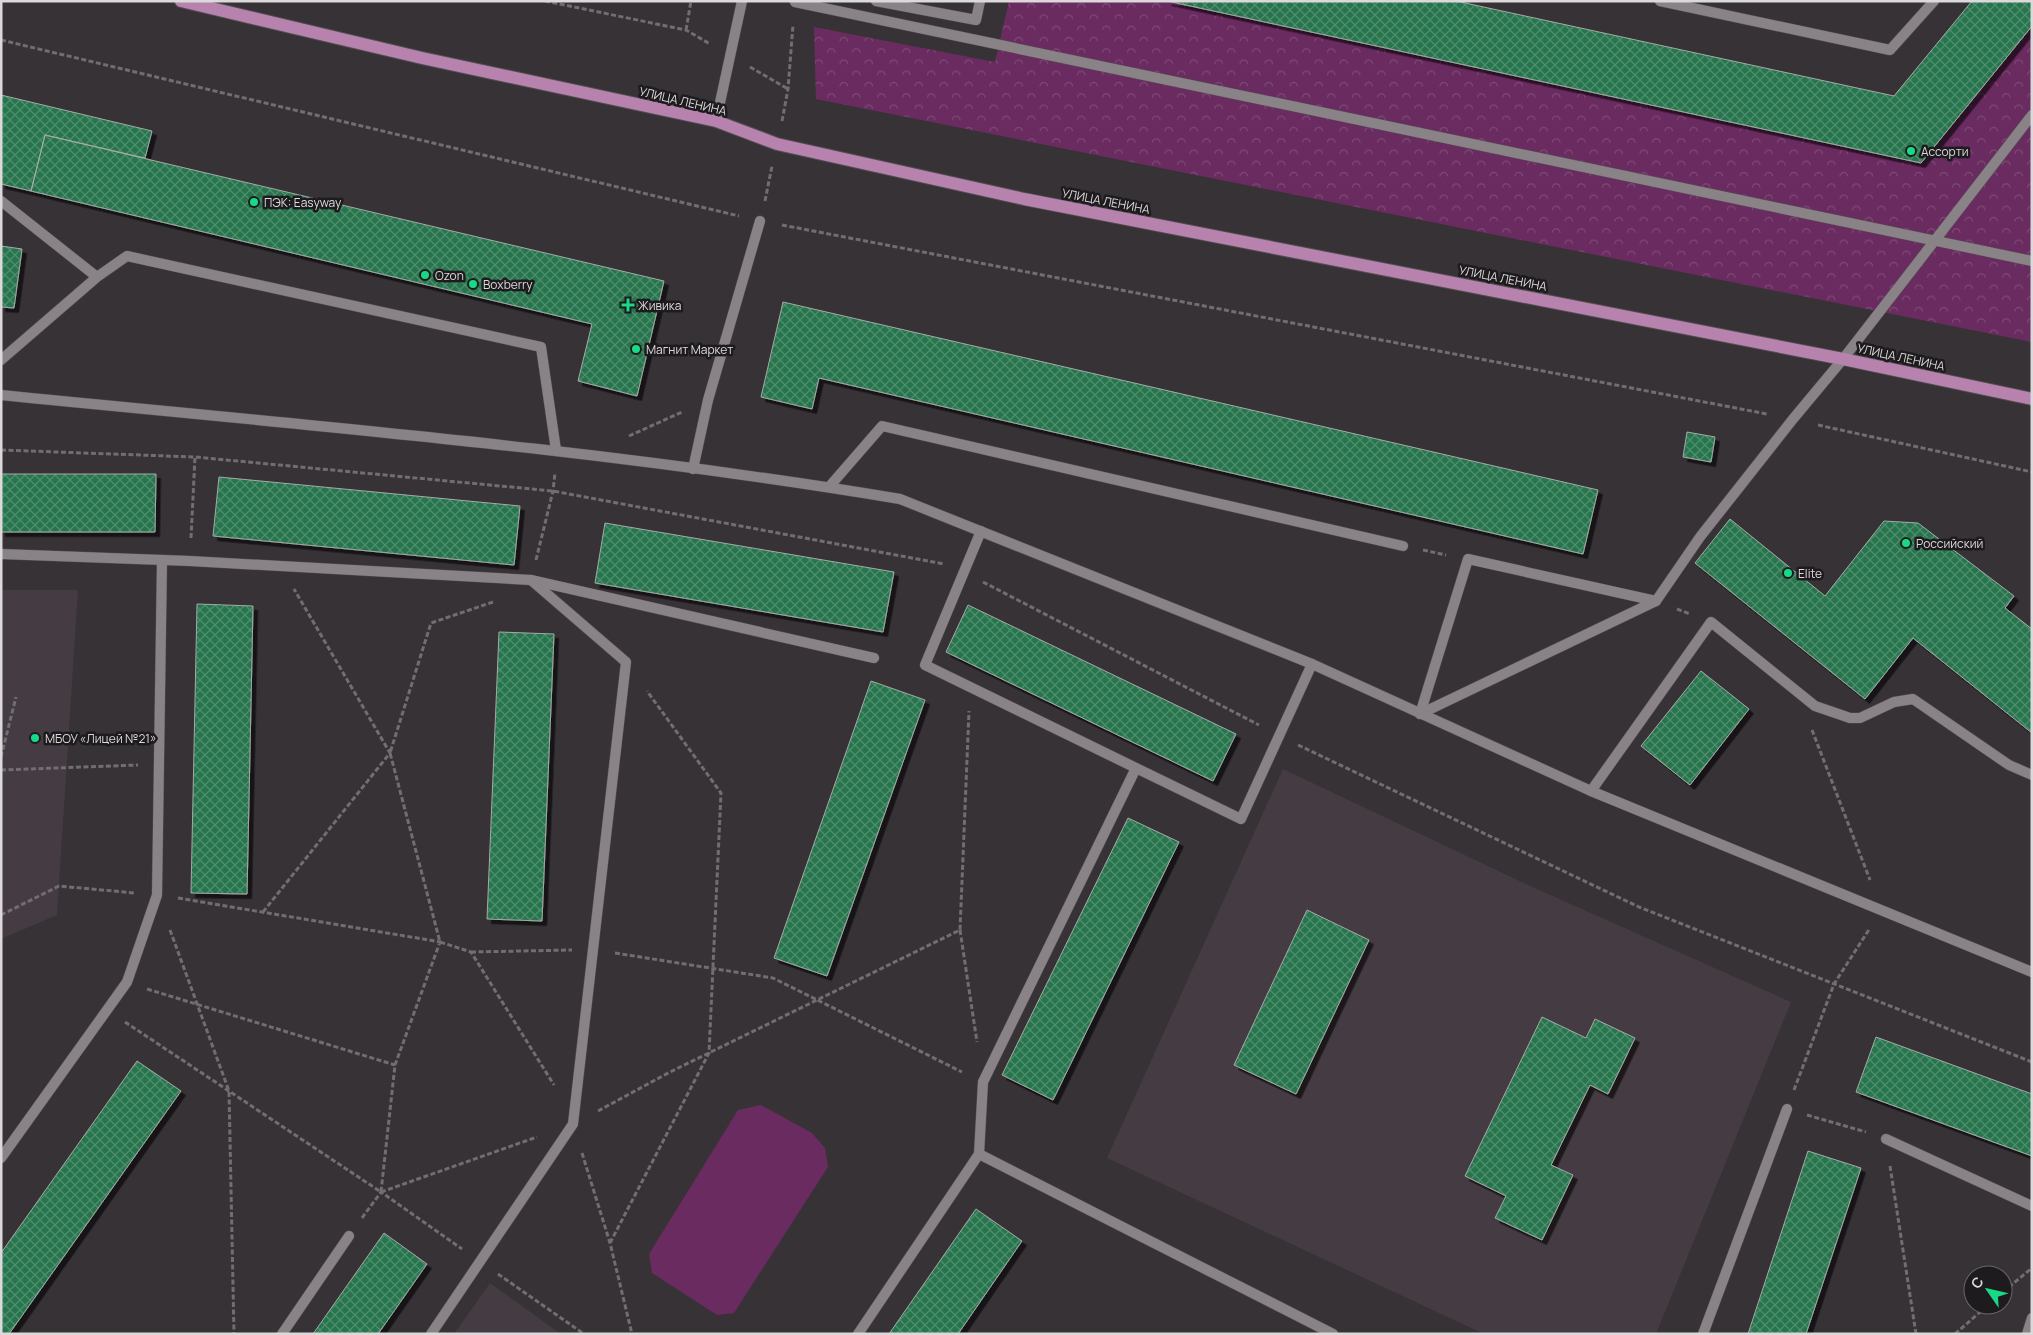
<svg xmlns="http://www.w3.org/2000/svg" width="2033" height="1335" font-family="Manrope,sans-serif">
	<style>
		.built { fill: #453b42 }
		.grass { fill: #6a2b60 }
		.park { fill: url(#park-crowns) }
		.building { fill: url(#building-cross-hatch); stroke: #a5aba7; filter: url(#shadow) }
		.lines { fill: none; stroke-linecap: round; stroke-linejoin: round }
		.service-casing { stroke: #534f52; stroke-width: 11 }
		.pedestrian-casing { stroke: #534f52; stroke-width: 11 }
		.minor-casing { stroke: #534f52; stroke-width: 11 }
		.tertiary-casing { stroke: #534f52; stroke-width: 11 }
		.primary-casing { stroke: #534f52; stroke-width: 14 }
		.path { stroke: #716d70; stroke-width: 3; stroke-dasharray: 5 2.5; stroke-linecap: butt }
		.service { stroke: #898388; stroke-width: 10 }
		.pedestrian { stroke: #898388; stroke-width: 10 }
		.minor { stroke: #898388; stroke-width: 10 }
		.tertiary { stroke: #898388; stroke-width: 10 }
		.primary { stroke: #b782ad; stroke-width: 12 }
		.poi-dot { fill: #19d989; stroke: #1d1b1d; stroke-width: 2 }
		.labels { text-anchor: middle; dominant-baseline: central; stroke-width: 5; stroke-linejoin: round; paint-order: stroke }
		.street-label { font-size: 12px; fill: #dcd9db; stroke: #1d1b1d }
		.poi-label { font-size: 12px; fill: #dcd9db; stroke: #1d1b1d; text-anchor: start }
	</style>
	<defs>
		<pattern id="park-crowns" width="20" height="18" patternUnits="userSpaceOnUse" patternTransform="scale(1.25)"><rect width="20" height="18" fill="#6a2b60"/><path d="M2 6a3 3 0 1 1 6 0M12 15a3 3 0 1 1 6 0" fill="none" stroke="#7f4976"/></pattern>
		<pattern id="building-cross-hatch" width="8" height="8" patternUnits="userSpaceOnUse" patternTransform="scale(1.25)"><rect width="8" height="8" fill="#26744d"/><path d="M0 0l8 8M0 8l8-8" fill="none" stroke="#4f8e6e"/></pattern>
		<filter id="shadow"><feDropShadow dx="4.5" dy="4.5" stdDeviation="0" flood-color="#0009"/></filter>
	</defs>
	<rect width="100%" height="100%" fill="#373236"/>
	<path class="built" d="M1 590H78L57 915 1 939Z
		M1283 769 1528 885 1791 1002 1656 1334H1484L1107 1158Z
		M490 1283 561 1334H454Z"/>
	<path class="grass" d="M761 1105 812 1133 825 1148 828 1167 734 1313 717 1315 652 1273 649 1254 738 1110Z"/>
	<path class="park" d="M1009 1H1167L1921 163 2032 26V342L816 99 814 27 995 62Z"/>
	<path class="building" d="M1167 1H1456L1894 96 1972 1H2032V26L1921 163Z
		M1 95 152 131 145 158 45 135 31 191 1 184Z
		M45 135 664 281 637 396 578 381 592 324 31 191Z
		M1 246 22 249 14 308 1 307Z
		M783 302 1598 490 1583 554 819 378 812 409 761 397Z
		M1687 432 1715 437 1711 462 1683 457Z
		M1 474H156L155 532H1Z
		M219 477 520 506 514 565 213 536Z
		M1730 519 1825 596 1884 521 1918 523 2014 596 2005 608 2032 629V733L1913 638 1865 699 1695 563Z
		M605 523 894 572 883 632 595 583Z
		M197 604 253 606 247 894 191 893Z
		M968 605 1236 734 1213 781 946 652Z
		M499 632 554 634 542 921 487 919Z
		M1701 671 1749 709 1690 785 1641 746Z
		M871 681 925 700 827 976 774 958Z
		M1128 818 1179 842 1053 1100 1002 1075Z
		M1307 910 1369 940 1296 1094 1234 1065Z
		M1542 1017 1586 1038 1595 1019 1635 1038 1608 1094 1590 1085 1551 1165 1573 1175 1542 1240 1495 1218 1506 1196 1465 1176Z
		M1876 1037 2032 1094V1156L1856 1092Z
		M137 1061 181 1091 9 1334H1V1253Z
		M1808 1151 1861 1168 1806 1334H1748Z
		M976 1209 1022 1241 958 1334H889Z
		M384 1233 427 1264 378 1334H313Z"/>
	<g class="lines">
		<defs>
			<path id="service" d="M876 1 976 20 980 1
				M1660 1 1890 50 1934 1
				M1 201 97 277
				M1 360 97 277 127 256 541 347 556 450
				M829 487 882 426 1403 546
				M981 531 925 665 1136 768
				M1 554 190 561 531 580 874 658
				M1420 714 1468 559 1656 601
				M1591 791 1711 622 1815 706 1850 718H1860L1894 702 1913 699 2009 765 2032 775
				M1886 1139 2032 1206
				M282 1334 349 1236
				M858 1334 979 1154 983 1082 1136 768 1241 819 1312 664
				M1703 1334 1787 1109
				M2027 1334 2032 1318"/>
			<path id="pedestrian" d="M795 2 2032 261
				M693 469 708 400 760 221
				M1420 714 1656 601 1700 537 1793 419 1843 359 2032 115
				M431 1334 573 1124 626 662 531 580"/>
			<path id="minor" d="M1 395C301 425 602 449 900 499L1312 664 1591 791 2032 972
				M979 1154 1333 1334
				M1 1158 127 982 157 895 162 560"/>
			<path id="tertiary" d="M716 121 742 1"/>
			<path id="primary" d="M181 1 422 58 716 121 777 144 1024 199 1843 359 2032 399"/>
		</defs>
		<use href="#service" class="service-casing"/>
		<use href="#pedestrian" class="pedestrian-casing"/>
		<use href="#minor" class="minor-casing"/>
		<use href="#tertiary" class="tertiary-casing"/>
		<use href="#primary" class="primary-casing"/>
		<path class="path" d="M545 1 686 30 710 44
			M686 30 691 1
			M1 40 739 216
			M750 67 788 89
			M782 121 788 89 793 25
			M765 201 772 166
			M782 225 1767 414
			M1818 425 2032 472
			M629 436 682 412
			M1 450 195 457 553 491 944 564
			M191 538 195 457
			M1423 550 1446 555
			M536 560 553 491 555 473
			M983 582 1259 725
			M493 602 431 623 390 753 440 942 471 952 554 1085
			M1677 609 1690 614
			M1812 730 1870 880
			M1298 745 1639 907 2032 1062
			M1 757 16 697
			M1 770 138 765
			M178 898 441 942
			M263 912 390 753 294 589
			M1 915 59 886 135 893
			M170 930 229 1091 234 1334
			M960 930 977 1042
			M471 952 572 950
			M615 953 773 978 962 1072
			M147 989 395 1065
			M125 1022 381 1192 395 1065 440 942
			M1794 1090 1834 984 1870 928
			M598 1111 670 1072 960 930 969 711
			M1807 1115 1866 1132
			M582 1153 610 1243 632 1334
			M1890 1166 1916 1334
			M381 1192 537 1137
			M362 1218 381 1192 462 1249
			M610 1243 709 1053 721 793 647 691
			M498 1274 584 1334
			M2003 1292 2032 1268
			M1955 1334 1988 1305"/>
		<use href="#service" class="service"/>
		<use href="#pedestrian" class="pedestrian"/>
		<use href="#minor" class="minor"/>
		<use href="#tertiary" class="tertiary"/>
		<use href="#primary" class="primary"/>
	</g>
	<g class="poi-dot">
		<circle cx="1911" cy="151" r="5"/>
		<circle cx="254" cy="202" r="5"/>
		<circle cx="425" cy="275" r="5"/>
		<circle cx="473" cy="284" r="5"/>
		<path d="M625.5 297.5h5v5h5v5h-5v5h-5v-5h-5v-5h5z"/>
		<circle cx="636" cy="349" r="5"/>
		<circle cx="1906" cy="543" r="5"/>
		<circle cx="1788" cy="573" r="5"/>
		<circle cx="35" cy="738" r="5"/>
	</g>
	<g class="labels">
		<g class="street-label">
			<text transform="translate(683 101) rotate(13)">УЛИЦА ЛЕНИНА</text>
			<text transform="translate(1106 201) rotate(11)">УЛИЦА ЛЕНИНА</text>
			<text transform="translate(1503 278) rotate(11)">УЛИЦА ЛЕНИНА</text>
			<text transform="translate(1901 357) rotate(12)">УЛИЦА ЛЕНИНА</text>
		</g>
		<g class="poi-label">
			<text x="1921" y="151">Ассорти</text>
			<text x="264" y="202">ПЭК: Easyway</text>
			<text x="435" y="275">Ozon</text>
			<text x="483" y="284">Boxberry</text>
			<text x="638" y="305">Живика</text>
			<text x="646" y="349">Магнит Маркет</text>
			<text x="1916" y="543">Российский</text>
			<text x="1798" y="573">Elite</text>
			<text x="45" y="738">МБОУ «Лицей №21»</text>
		</g>
	</g>
	<rect width="2033" height="1335" fill="none" stroke="#dcd9db" stroke-width="5"/>
	<g transform="translate(1988 1290) rotate(304)"><circle r="24" fill="#1d1b1d" stroke="#696769"/>
	<path d="M0-4L9 19L0 12L-9 19Z" fill="#19d989"/>
	<text y="-8" font-size="14" font-weight="bold" text-anchor="middle" fill="#dcd9db">С</text>
	</g>
</svg>
